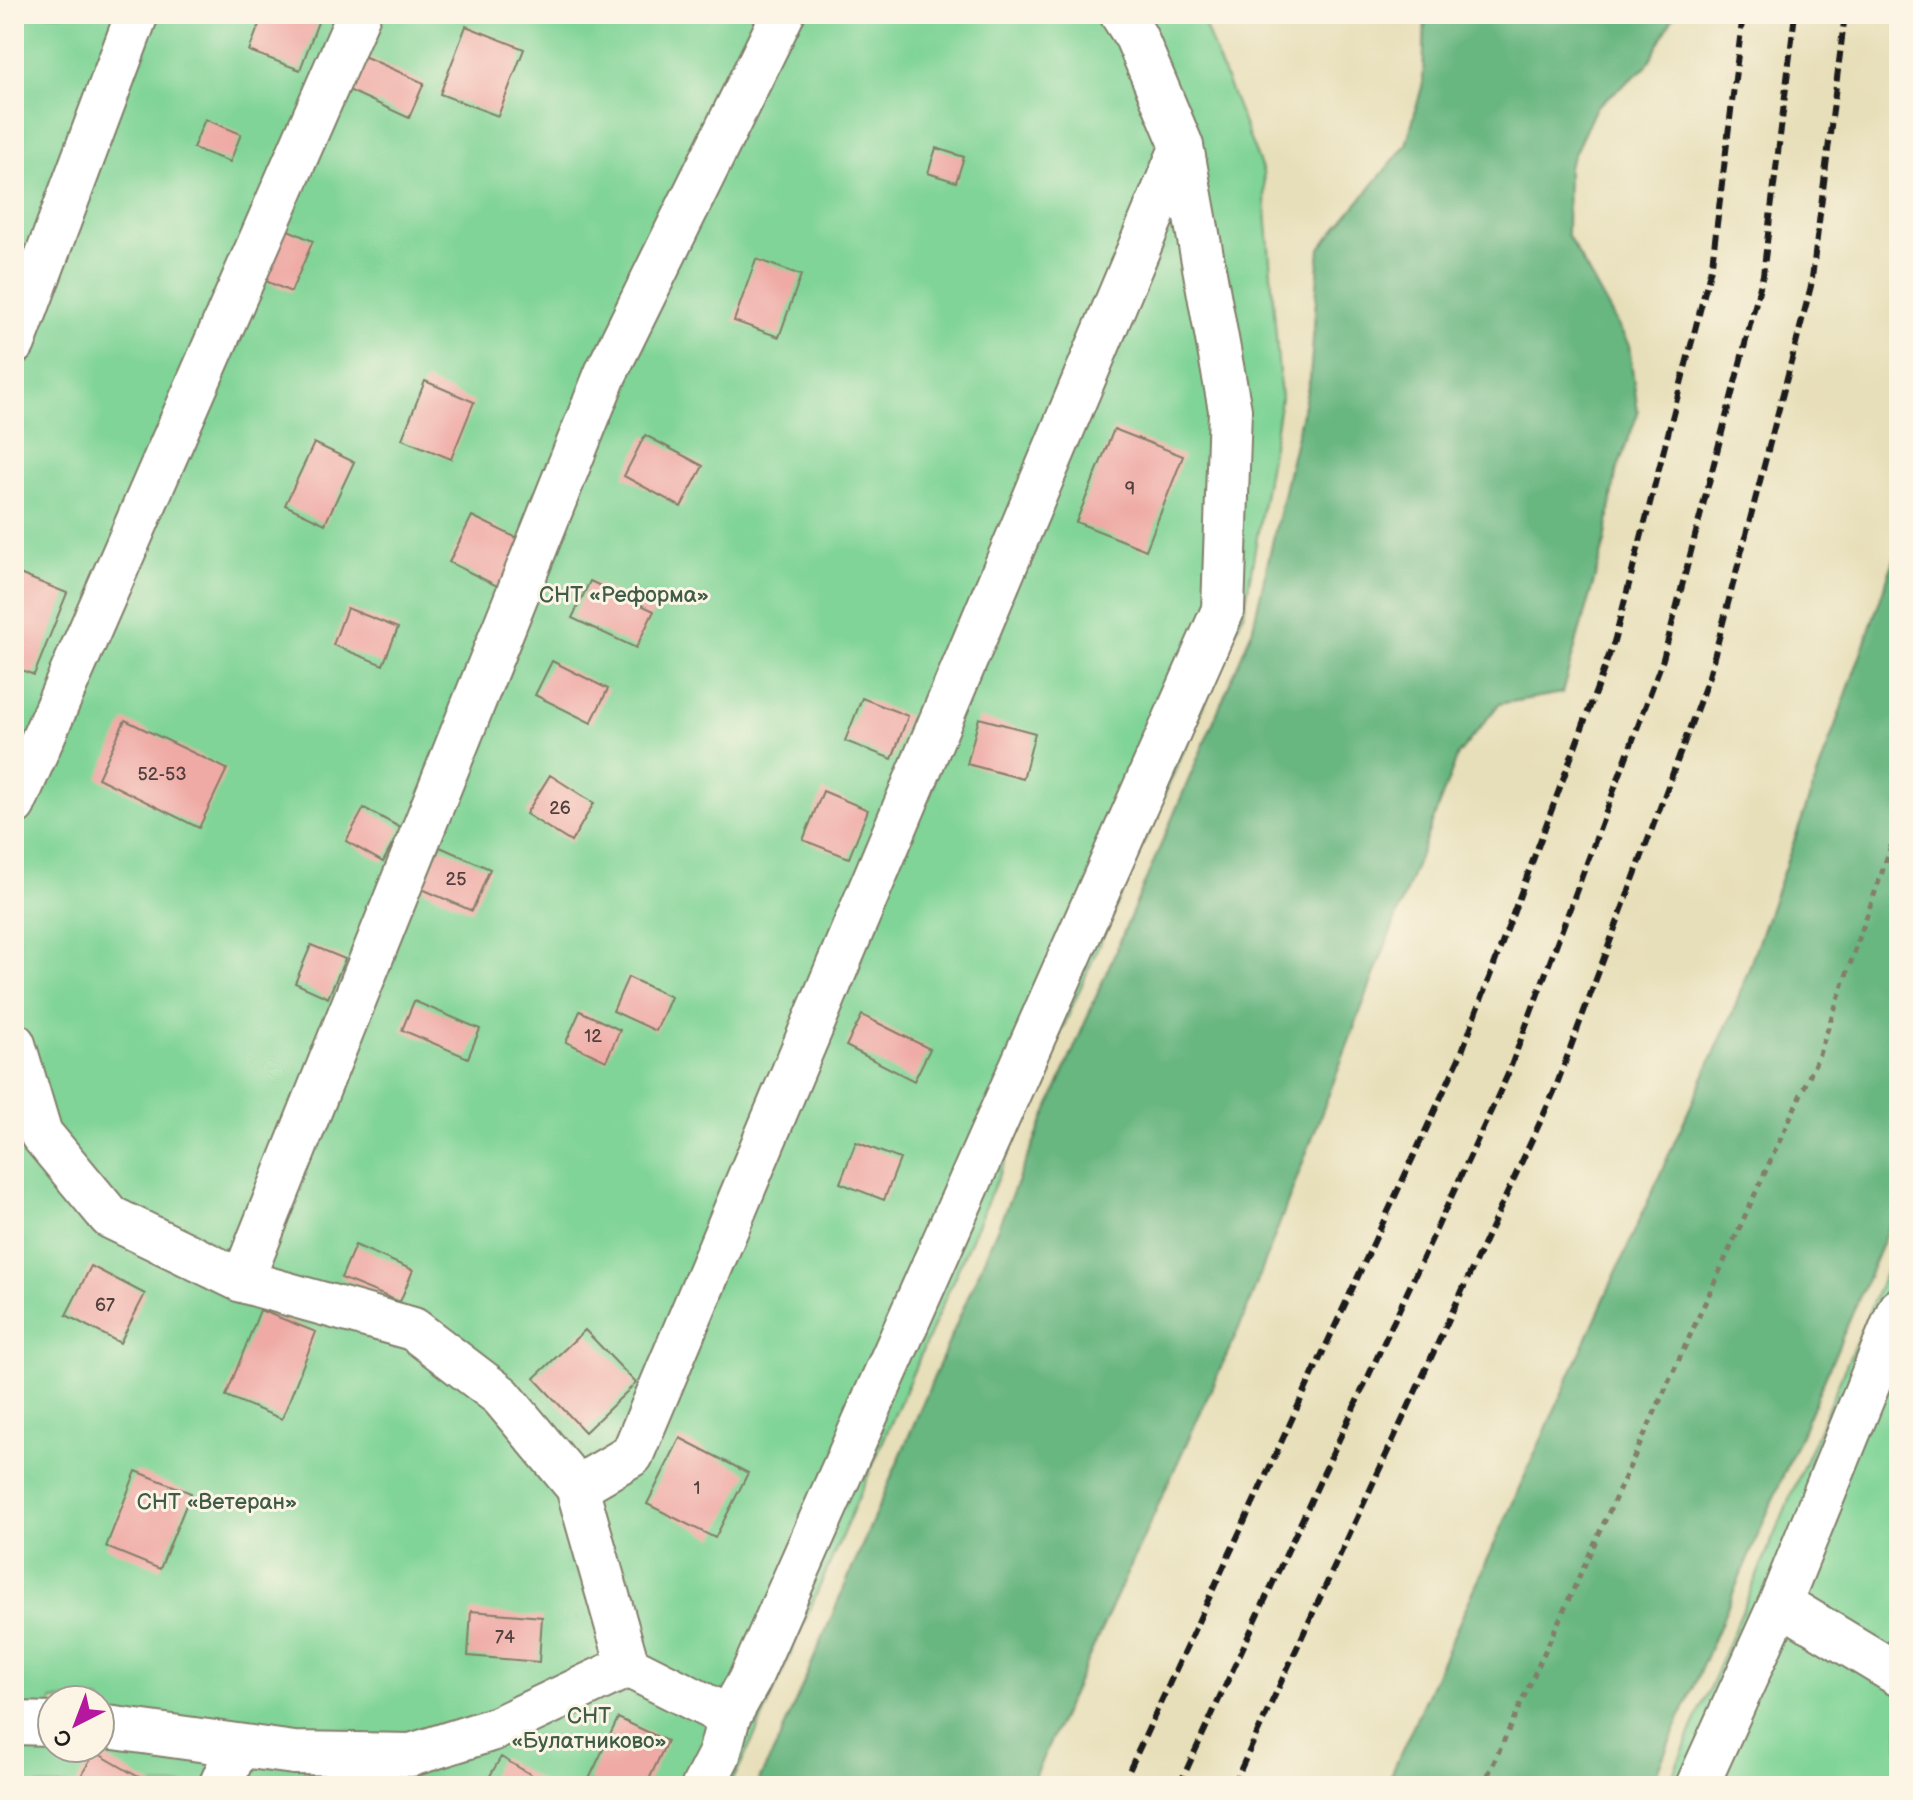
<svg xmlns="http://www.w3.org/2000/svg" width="1913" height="1800" font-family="'Balsamiq Sans',sans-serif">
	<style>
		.green { fill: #80d497; stroke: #4e785a; stroke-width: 2; fill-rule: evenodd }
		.forest { fill: #68b680; stroke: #42694e; stroke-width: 2 }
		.building { fill: #efaaa6 }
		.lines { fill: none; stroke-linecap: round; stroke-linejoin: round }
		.minor-casing { stroke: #827e6a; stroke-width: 46 }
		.path { stroke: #827e6a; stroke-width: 5; stroke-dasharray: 6 6; stroke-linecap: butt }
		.minor { stroke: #fff; stroke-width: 42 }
		.rail { stroke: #1c1c1c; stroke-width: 6; stroke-dasharray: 12 6; stroke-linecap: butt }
		.labels { text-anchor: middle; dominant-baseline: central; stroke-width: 6; stroke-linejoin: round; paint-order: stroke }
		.number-label { font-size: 18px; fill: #51403e }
		.park-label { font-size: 22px; fill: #3f5c47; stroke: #fcf5e5 }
	</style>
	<rect width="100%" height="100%" fill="#fcf5e5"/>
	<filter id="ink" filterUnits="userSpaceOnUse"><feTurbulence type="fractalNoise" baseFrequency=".0125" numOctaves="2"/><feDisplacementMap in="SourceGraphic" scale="16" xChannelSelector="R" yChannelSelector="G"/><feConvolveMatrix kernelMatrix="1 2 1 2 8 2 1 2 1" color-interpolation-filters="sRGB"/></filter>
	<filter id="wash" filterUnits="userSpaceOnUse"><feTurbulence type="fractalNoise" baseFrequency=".006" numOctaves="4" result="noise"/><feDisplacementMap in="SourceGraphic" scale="32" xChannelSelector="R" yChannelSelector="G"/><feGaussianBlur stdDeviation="1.8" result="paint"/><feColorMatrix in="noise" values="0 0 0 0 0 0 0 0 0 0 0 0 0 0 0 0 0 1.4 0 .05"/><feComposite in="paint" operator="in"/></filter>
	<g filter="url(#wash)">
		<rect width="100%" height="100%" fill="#e7dfb9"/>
		<path class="green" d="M14 14H1200L1263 172 1281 399 1244 612 756 1733 730 1786H14ZM52 1700H100V1748H52Z
			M1899 1240V1786H1668Z"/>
		<path class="forest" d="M1425 14H1675L1646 67 1596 107 1568 167 1567 234 1629 345 1638 413 1616 473 1605 542 1562 693 1499 704 1458 755 1244 1317 1030 1786H756L777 1745 1252 631 1310 378 1320 248 1406 145 1423 83Z
			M1899 546V1204L1651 1786H1386L1735 1007Z"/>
		<g id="blocks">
			<path class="building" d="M263 14H321L300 70 249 51Z
				M466 26 524 49 498 116 440 94Z
				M359 54 424 83 409 118 344 88Z
				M205 119 241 134 230 162 193 148Z
				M936 148 964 157 956 182 928 173Z
				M275 224 313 241 291 292 252 275Z
				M756 259 801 275 779 337 734 321Z
				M425 381 474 402 451 459 402 439Z
				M1114 429 1183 456 1146 550 1076 522Z
				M645 435 703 466 681 507 624 476Z
				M314 443 354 462 325 524 285 505Z
				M472 516 523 541 499 587 449 562Z
				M17 573 67 593 34 675 14 667V580Z
				M590 581 654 611 636 648 572 618Z
				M347 608 398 628 383 665 333 645Z
				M552 661 608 689 591 723 535 695Z
				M862 698 908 716 892 759 845 741Z
				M979 718 1035 733 1023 779 967 764Z
				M125 720 227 769 199 828 98 778Z
				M550 775 594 803 571 842 526 814Z
				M823 791 868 810 849 858 803 840Z
				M364 808 401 828 383 862 346 841Z
				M440 847 490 869 472 911 422 889Z
				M311 945 345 959 328 998 295 983Z
				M628 977 671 997 656 1031 613 1011Z
				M414 1001 480 1029 468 1058 402 1030Z
				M580 1011 620 1030 606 1061 566 1042Z
				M862 1015 930 1049 914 1081 846 1046Z
				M856 1142 900 1159 884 1200 840 1183Z
				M355 1245 413 1270 400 1302 341 1278Z
				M91 1266 145 1294 120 1343 66 1315Z
				M260 1310 316 1332 282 1419 226 1396Z
				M585 1330 636 1383 585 1432 534 1378Z
				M680 1438 748 1473 715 1538 647 1504Z
				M136 1471 191 1493 160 1569 106 1547Z
				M471 1611 542 1617 539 1662 468 1656Z
				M618 1718 667 1741 646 1786H604L589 1779Z
				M95 1752 154 1786H75Z
				M501 1757 550 1786H484Z"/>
		</g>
	</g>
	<g filter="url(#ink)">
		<use href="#blocks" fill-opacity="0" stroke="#827e6a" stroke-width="2"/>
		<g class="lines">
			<defs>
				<path id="minor" d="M14 343 137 14
					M14 804 359 14
					M14 1044 41 1134 110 1217 242 1281 413 1329 501 1396 577 1487 628 1666
					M242 1281 606 373 783 14
					M577 1487 632 1455 1182 146
					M1780 1603 1899 1675
					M14 1723 52 1724
					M100 1726 294 1753 411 1755 497 1728 628 1666 729 1717
					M220 1786 238 1746
					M703 1786 719 1755 729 1717 749 1681 1223 610 1230 410 1182 146 1136 37 1121 14
					M1697 1786 1780 1603 1899 1309"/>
			</defs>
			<use href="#minor" class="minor-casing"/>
			<path class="path" d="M1483 1786 1818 1057 1899 823"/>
			<use href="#minor" class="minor"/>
			<path class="rail" d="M1122 1786 1461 1054 1614 642 1712 264 1743 14
				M1179 1786 1508 1074 1663 659 1763 275 1795 14
				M1233 1786 1554 1092 1709 676 1811 286 1845 14"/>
		</g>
	</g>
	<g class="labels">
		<g class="number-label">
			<text x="1130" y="489">9</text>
			<text x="162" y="774">52-53</text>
			<text x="560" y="808">26</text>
			<text x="456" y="879">25</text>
			<text x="593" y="1036">12</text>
			<text x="105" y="1305">67</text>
			<text x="697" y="1488">1</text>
			<text x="505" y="1637">74</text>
		</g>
		<g class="park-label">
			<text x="624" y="595">СНТ «Реформа»</text>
			<text x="217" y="1502">СНТ «Ветеран»</text>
			<text x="589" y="1716">СНТ<tspan x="589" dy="25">«Булатниково»</tspan></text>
		</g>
	</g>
	<rect width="1913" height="1800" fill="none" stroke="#fcf5e5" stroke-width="48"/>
	<g transform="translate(76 1724) rotate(222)"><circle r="38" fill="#fcf5e5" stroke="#a29e95" stroke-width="2"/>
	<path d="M0-6L14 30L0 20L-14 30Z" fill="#b5179e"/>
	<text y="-12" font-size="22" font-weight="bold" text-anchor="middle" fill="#1c1c1c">С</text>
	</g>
</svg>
